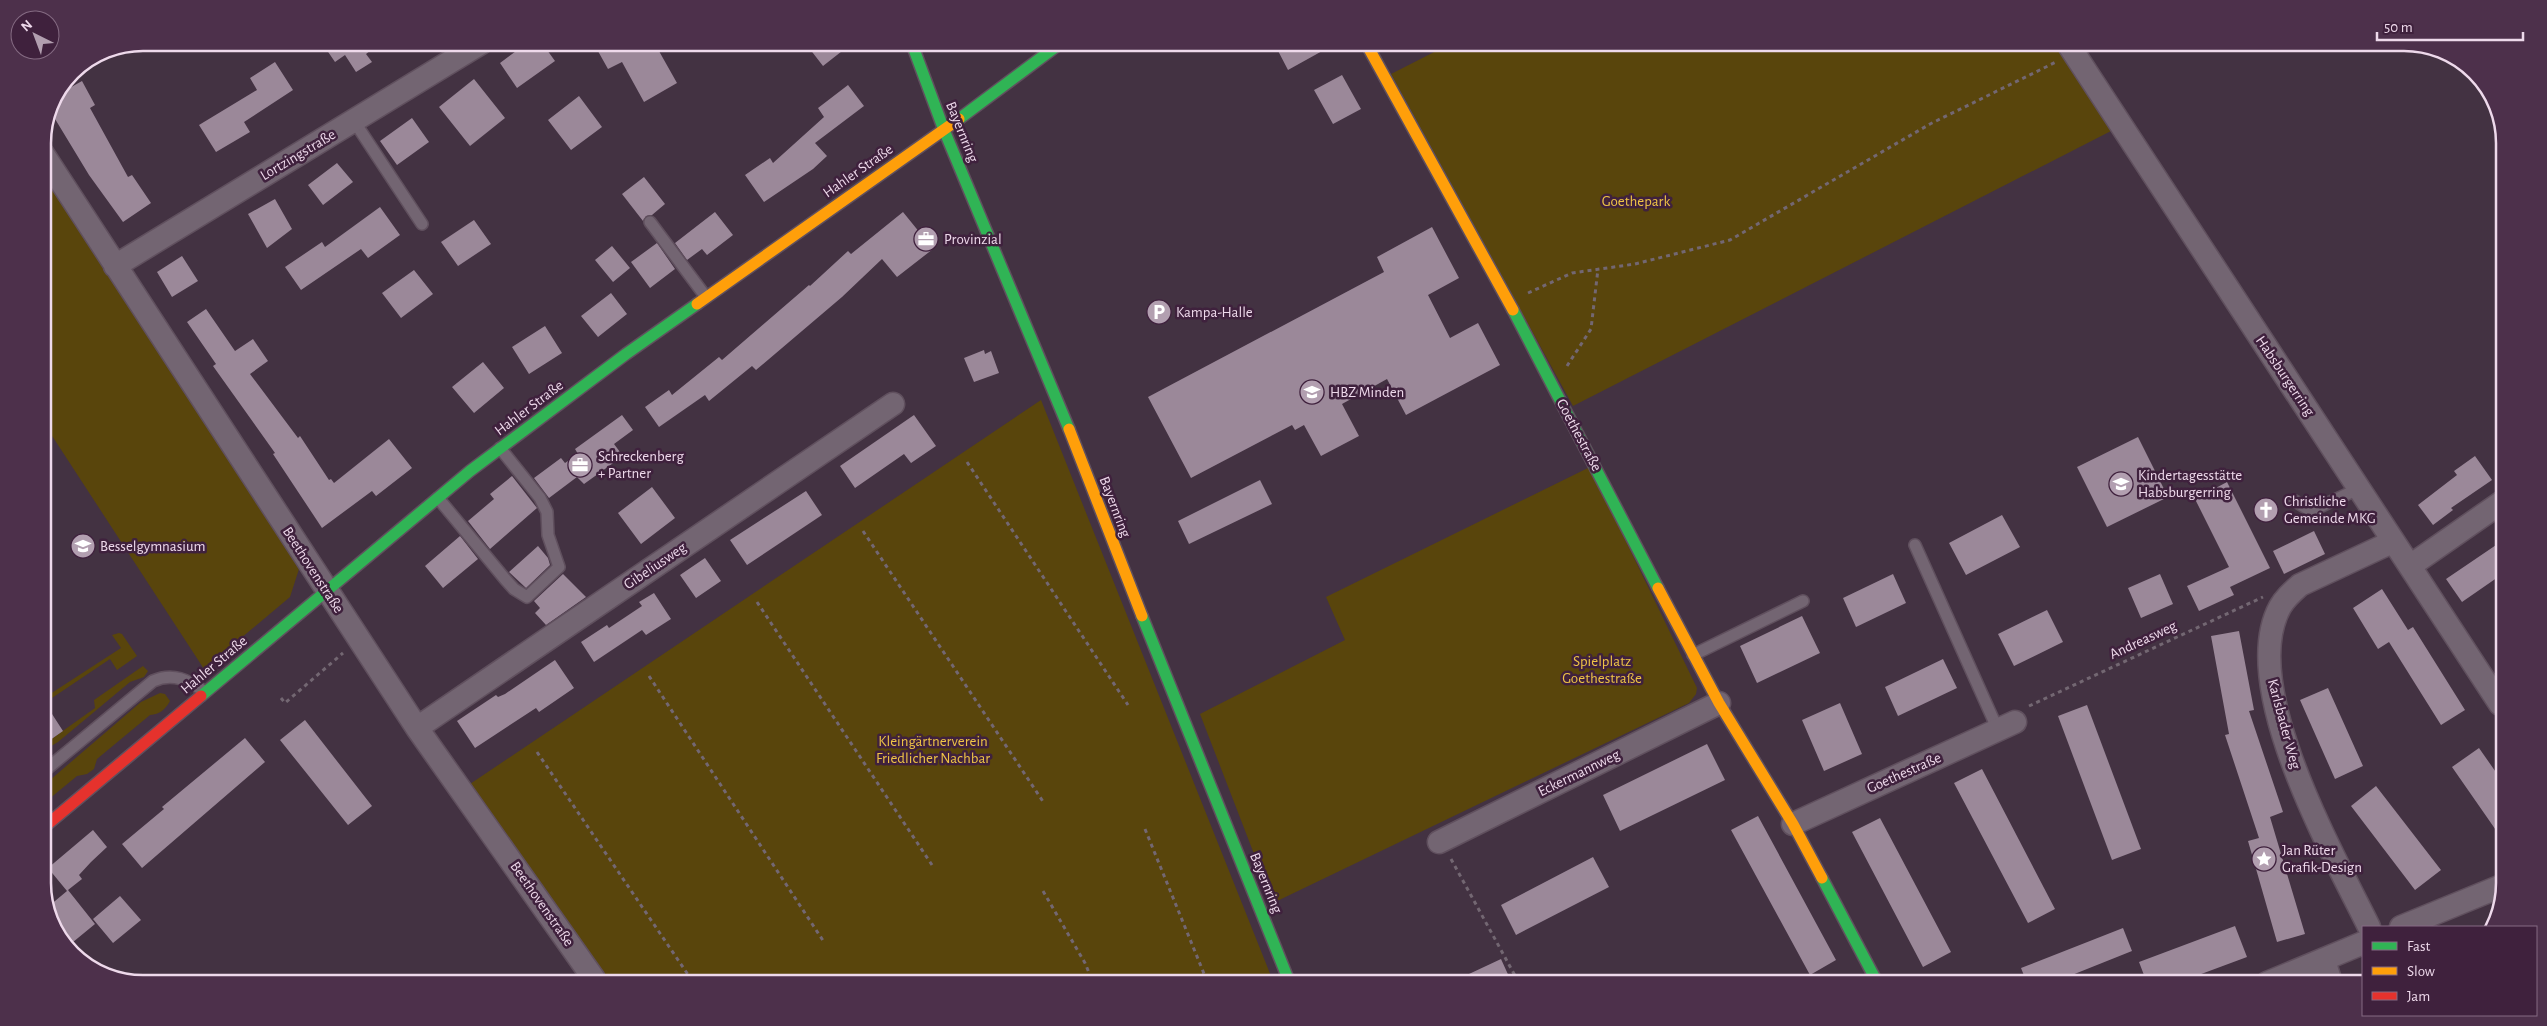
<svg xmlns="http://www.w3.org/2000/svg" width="2547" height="1026" font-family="'Alegreya Sans',sans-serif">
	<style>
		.green { fill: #59450c }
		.building { fill: #9b8899 }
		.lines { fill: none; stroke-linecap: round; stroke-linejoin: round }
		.lane-casing { stroke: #60505e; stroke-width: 14 }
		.street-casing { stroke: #60505e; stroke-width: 25 }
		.fast-casing { stroke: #60505e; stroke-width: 14 }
		.slow-casing { stroke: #60505e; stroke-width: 14 }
		.jam-casing { stroke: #60505e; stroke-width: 14 }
		.path { stroke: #736772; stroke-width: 3; stroke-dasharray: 4 4; stroke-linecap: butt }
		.lane { stroke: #736572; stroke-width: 11 }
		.street { stroke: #736572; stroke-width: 22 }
		.fast { stroke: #30b455; stroke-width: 11 }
		.slow { stroke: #ff9f0a; stroke-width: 11 }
		.jam { stroke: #e5322d; stroke-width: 11 }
		.labels { text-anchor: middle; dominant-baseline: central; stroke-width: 5; stroke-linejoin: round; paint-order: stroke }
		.street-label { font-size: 15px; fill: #eed9eb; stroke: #3f213d }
		.park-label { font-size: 15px; fill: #efc446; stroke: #3f213d }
		.poi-label { font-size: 15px; fill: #eed9eb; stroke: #3f213d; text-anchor: start }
		.rim { fill: none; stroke: #eed9eb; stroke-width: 2.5 }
	</style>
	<rect width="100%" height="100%" fill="#433242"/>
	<path class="green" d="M1446 46 2059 47 2111 131 1573 406 1391 74Z
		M43 170 299 569 290 597 204 669 43 422Z
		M1041 400 1273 981 604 979 467 786Z
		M1590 467 1697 688 1696 694 1689 703 1273 903 1200 714 1345 640 1326 597Z
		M119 633 122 634 137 656 117 670 110 659 49 700 47 696 121 648 112 635Z
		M143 666 148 671 144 677 130 682 58 742 43 751V745L95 708 94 700Z
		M160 693 165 694 170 701C165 710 160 714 150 715L97 759 94 769 87 774 77 776 43 804V786L141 702Z"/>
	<path class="building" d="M322 43H380L366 54 372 62 356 72 345 55 335 62Z
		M527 43H542L555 61 517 88 500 63Z
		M594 44H639L642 50 655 44 677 83 644 102 622 62 608 69Z
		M806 44H851L823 66Z
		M1275 45H1333L1288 70Z
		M275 62 293 90 244 122 250 132 216 152 199 125 257 90 250 78Z
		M1342 75 1361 109 1333 124 1314 90Z
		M474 79 505 118 470 146 439 107Z
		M82 81 95 105 90 108 128 177 132 175 151 203 123 222 89 175 49 109 57 95Z
		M848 85 864 106 815 143 827 156 813 169 764 202 745 175 770 158 773 163 824 117 818 108Z
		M579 96 602 127 571 150 548 120Z
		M412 118 429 142 397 165 380 141Z
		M337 163 353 182 323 205 308 185Z
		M644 177 665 204 652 215 646 216 643 221 622 194Z
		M275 199 292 229 267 248 248 214Z
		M380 207 400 235 368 258 361 249 301 290 285 267 322 242 325 247Z
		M715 212 733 235 707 255 702 249 687 260 675 243Z
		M903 212 933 249 897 277 882 259 842 297 756 370 752 366 709 401 705 395 659 427 645 407 669 390 672 395 719 357 722 360 809 285 810 286 848 251 851 254Z
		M474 220 491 244 458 266 441 242Z
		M1432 227 1459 278 1428 295 1450 338 1478 323 1500 365 1406 415 1387 379 1342 404 1359 436 1321 456 1304 425 1295 430 1292 425 1191 478 1148 397 1384 272 1377 257Z
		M657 243 675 269 650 288 631 262Z
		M612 246 630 268 613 282 595 260Z
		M182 256 198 281 172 297 157 272Z
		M414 270 433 294 401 318 382 293Z
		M611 293 627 314 598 337 581 316Z
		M206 309 235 351 253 339 268 361 250 374 298 438 300 436 329 480 331 479 334 483 389 439 412 468 376 496 372 491 322 528 273 454 275 453 213 366 216 364 187 322Z
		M545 326 562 353 529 374 512 347Z
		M984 350 985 354 991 351 999 373 974 382 964 358Z
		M483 362 504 388 474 413 452 387Z
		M622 415 633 430 614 444 623 456 584 484 577 477 549 498 534 478 561 458 565 463 578 454 575 449Z
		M914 415 936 446 911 463 904 454 855 488 840 466Z
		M2138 437 2168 497 2107 527 2077 467Z
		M2475 456 2492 480 2451 508 2453 510 2433 525 2418 505 2457 475 2454 471Z
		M512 476 537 508 490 549 468 521 494 499 490 494Z
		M1260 480 1272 504 1189 544 1178 521Z
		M2227 482 2270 568 2230 587 2234 595 2199 611 2187 586 2229 567 2195 499Z
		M652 487 675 518 641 544 618 513Z
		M806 491 822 515 747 565 730 540Z
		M2002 515 2020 547 1966 575 1949 543Z
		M2314 531 2325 554 2284 574 2273 551Z
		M460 536 478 559 443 588 425 566Z
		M2502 541 2501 575 2462 602 2446 579Z
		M538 546 548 558 550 565 526 588 509 572Z
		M705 558 721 581 696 598 680 575Z
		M563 574 586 597 546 625 535 613 540 608 534 601Z
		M1893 574 1906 603 1856 627 1843 598Z
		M2160 574 2173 604 2141 618 2128 588Z
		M2382 589 2408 630 2413 627 2465 710 2441 725 2389 642 2378 649 2353 608Z
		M654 593 671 619 646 635 642 630 594 662 581 642 607 625 609 628 642 606 639 602Z
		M2047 610 2063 642 2014 666 1998 634Z
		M1802 616 1820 653 1757 683 1740 646Z
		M2239 631 2254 710 2249 711 2283 812 2270 817 2305 934 2277 942 2248 841 2259 838 2225 735 2229 734 2211 636Z
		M1943 659 1957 688 1898 716 1885 687Z
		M555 660 574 688 539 712 536 708 475 748 457 721 496 695 498 697 505 694Z
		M2328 688 2363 766 2335 779 2300 700Z
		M43 700 63 731 43 745Z
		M1840 703 1862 754 1824 771 1802 720Z
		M2087 705 2141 849 2112 860 2058 716Z
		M305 720 372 806 348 825 280 740Z
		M245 738 265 762 142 868 122 844 164 809 162 807Z
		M1707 744 1725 780 1620 831 1603 795Z
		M2479 748 2500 778V836L2452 767Z
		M1982 769 2055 909 2028 923 1954 783Z
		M2376 786 2441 870 2415 890 2351 806Z
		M1758 816 1836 960 1810 975 1731 830Z
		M1880 818 1951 952 1923 967 1852 832Z
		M93 830 107 847 91 862 79 875 82 879 68 890 95 924 67 947 64 944 49 906 67 891 48 868Z
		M1593 857 1609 887 1516 935 1501 905Z
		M120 896 141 920 113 943 93 919Z
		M2235 926 2247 957 2177 983H2147L2139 962Z
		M2123 928 2132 951 2052 983H2027L2021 968Z
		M1501 959 1511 981H1454Z"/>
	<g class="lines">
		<defs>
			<path id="lane" d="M354 121 422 224
				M650 222 706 297
				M438 498 505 579 514 589 527 597 559 567 548 535 547 512 540 498 500 448
				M2295 501 2311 511 2358 489
				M1915 545 1998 730
				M1693 655 1803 601
				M43 772 153 681C173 672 188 680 205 692"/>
			<path id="street" d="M2070 47 2500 704
				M43 154 417 728 594 979
				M115 266 481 43
				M2410 566 2502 502
				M417 728 893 404
				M1793 824 2015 722
				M1439 842 1719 703
				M2369 927C2334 855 2237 686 2280 607 2285 598 2292 592 2300 585L2392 542
				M2401 927 2499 887
				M2324 960 2331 983
				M2267 983 2363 943"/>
			<path id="fast" d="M912 44 944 130 1069 429
				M959 119 1058 45
				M1513 310 1658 588
				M1142 616 1289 981
				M201 696 470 471 626 354 697 304
				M1822 878 1877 982"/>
			<path id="slow" d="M1367 45 1513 310
				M697 304 959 119
				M1069 429 1142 616
				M1658 588 1719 703 1793 824 1822 878"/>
			<path id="jam" d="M43 828 201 696"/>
		</defs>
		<use href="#lane" class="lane-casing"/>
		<use href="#street" class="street-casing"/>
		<use href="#fast" class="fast-casing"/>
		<use href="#slow" class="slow-casing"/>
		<use href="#jam" class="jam-casing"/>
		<path class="path" d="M1528 293 1572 273 1635 264 1730 240 1930 124 2056 62
			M1567 366 1591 329 1598 269
			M967 462 1128 705
			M863 531 1044 803
			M757 602 932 865
			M649 676 824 942
			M281 698 285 703 343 653
			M2029 706 2263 597
			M537 752 691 979
			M1145 829 1207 981
			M1451 859 1518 981
			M1043 891 1085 963 1092 980
			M928 976 931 980"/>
		<use href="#lane" class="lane"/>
		<use href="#street" class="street"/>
		<use href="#fast" class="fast"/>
		<use href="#slow" class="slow"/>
		<use href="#jam" class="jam"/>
	</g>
	<defs>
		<symbol id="office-disc" viewBox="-11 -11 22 22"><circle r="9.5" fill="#b29fb0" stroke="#3f213d"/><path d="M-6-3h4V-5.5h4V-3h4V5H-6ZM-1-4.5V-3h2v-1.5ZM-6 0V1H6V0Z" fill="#fff"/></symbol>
		<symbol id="parking-disc" viewBox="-11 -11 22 22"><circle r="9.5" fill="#b29fb0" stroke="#3f213d"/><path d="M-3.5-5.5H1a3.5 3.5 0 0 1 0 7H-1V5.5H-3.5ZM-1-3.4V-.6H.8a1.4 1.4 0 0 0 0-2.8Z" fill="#fff"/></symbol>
		<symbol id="school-disc" viewBox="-11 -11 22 22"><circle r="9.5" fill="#b29fb0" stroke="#3f213d"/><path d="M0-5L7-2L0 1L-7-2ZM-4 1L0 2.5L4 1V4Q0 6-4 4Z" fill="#fff"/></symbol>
		<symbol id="church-disc" viewBox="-11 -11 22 22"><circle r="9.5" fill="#b29fb0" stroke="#3f213d"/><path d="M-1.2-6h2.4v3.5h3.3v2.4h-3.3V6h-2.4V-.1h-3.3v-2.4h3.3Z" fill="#fff"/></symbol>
		<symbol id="sight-disc" viewBox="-11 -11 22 22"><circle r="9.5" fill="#b29fb0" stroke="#3f213d"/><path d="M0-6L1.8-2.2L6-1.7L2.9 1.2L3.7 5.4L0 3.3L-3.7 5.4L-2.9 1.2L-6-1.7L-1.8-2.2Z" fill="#fff"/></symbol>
	</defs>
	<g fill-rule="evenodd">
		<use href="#office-disc" x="912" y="225" width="28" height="28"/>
		<use href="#parking-disc" x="1145" y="298" width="28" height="28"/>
		<use href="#school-disc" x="1298" y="378" width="28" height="28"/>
		<use href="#office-disc" x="566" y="451" width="28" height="28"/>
		<use href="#school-disc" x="2107" y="470" width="28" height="28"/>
		<use href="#church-disc" x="2252" y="496" width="28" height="28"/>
		<use href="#school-disc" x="69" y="532" width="28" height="28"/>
		<use href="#sight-disc" x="2250" y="845" width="28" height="28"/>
	</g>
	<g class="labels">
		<g class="street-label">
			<text transform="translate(962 132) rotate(68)">Bayernring</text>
			<text transform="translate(298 155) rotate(-31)">Lortzingstraße</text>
			<text transform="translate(858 171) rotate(-35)">Hahler Straße</text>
			<text transform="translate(2285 376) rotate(56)">Habsburgerring</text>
			<text transform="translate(529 408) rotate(-37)">Hahler Straße</text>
			<text transform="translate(1579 435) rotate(62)">Goethestraße</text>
			<text transform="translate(1115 507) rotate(69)">Bayernring</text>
			<text transform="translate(655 566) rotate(-34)">Gibeliusweg</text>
			<text transform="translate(313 570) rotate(57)">Beethovenstraße</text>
			<text transform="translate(2143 640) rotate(-25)">Andreasweg</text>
			<text transform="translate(214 665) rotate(-40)">Hahler Straße</text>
			<text transform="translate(2284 724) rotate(75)">Karlsbader Weg</text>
			<text transform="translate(1579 773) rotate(-26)">Eckermannweg</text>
			<text transform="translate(1904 773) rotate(-24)">Goethestraße</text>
			<text transform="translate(1266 883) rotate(68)">Bayernring</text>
			<text transform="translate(542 904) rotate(55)">Beethovenstraße</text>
		</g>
		<g class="park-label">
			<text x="1636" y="201">Goethepark</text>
			<text x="1602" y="661">Spielplatz<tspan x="1602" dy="17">Goethestraße</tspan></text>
			<text x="933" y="741">Kleingärtnerverein<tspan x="933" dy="17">Friedlicher Nachbar</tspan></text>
		</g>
		<g class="poi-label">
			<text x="944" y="239">Provinzial</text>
			<text x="1176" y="312">Kampa-Halle</text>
			<text x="1330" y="392">HBZ Minden</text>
			<text x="598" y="456">Schreckenberg<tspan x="598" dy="17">+ Partner</tspan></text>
			<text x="2138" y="475">Kindertagesstätte<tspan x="2138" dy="17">Habsburgerring</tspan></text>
			<text x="2284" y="501">Christliche<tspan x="2284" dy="17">Gemeinde MKG</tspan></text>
			<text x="100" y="546">Besselgymnasium</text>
			<text x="2282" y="850">Jan Rüter<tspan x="2282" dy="17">Grafik-Design</tspan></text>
		</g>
	</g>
	<path d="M0 0H2547V1026H0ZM143 51H2404A92 92 0 0 1 2496 143V883A92 92 0 0 1 2404 975H143A92 92 0 0 1 51 883V143A92 92 0 0 1 143 51Z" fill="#4d304b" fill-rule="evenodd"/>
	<path class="rim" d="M143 51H2404A92 92 0 0 1 2496 143V883A92 92 0 0 1 2404 975H143A92 92 0 0 1 51 883V143A92 92 0 0 1 143 51Z"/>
	<rect x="2362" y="926" width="175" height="90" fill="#3f213d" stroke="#856b83"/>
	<rect x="2372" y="942" width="25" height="8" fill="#30b455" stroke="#856b83"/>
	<text x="2407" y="951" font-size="15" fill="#eed9eb">Fast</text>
	<rect x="2372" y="967" width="25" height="8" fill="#ff9f0a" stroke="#856b83"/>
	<text x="2407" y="976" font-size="15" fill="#eed9eb">Slow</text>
	<rect x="2372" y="992" width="25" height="8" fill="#e5322d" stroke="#856b83"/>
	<text x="2407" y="1001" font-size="15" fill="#eed9eb">Jam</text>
	<g transform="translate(35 35) rotate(318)"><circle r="24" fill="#3f213d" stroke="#856b83"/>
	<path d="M0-4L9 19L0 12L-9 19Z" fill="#b29fb0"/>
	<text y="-8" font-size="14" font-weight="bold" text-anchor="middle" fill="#eed9eb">N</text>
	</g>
	<path d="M2377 32v8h146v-8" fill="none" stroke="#eed9eb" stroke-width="2.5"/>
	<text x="2384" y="32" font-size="15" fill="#eed9eb" stroke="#3f213d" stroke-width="4" paint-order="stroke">50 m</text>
</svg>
